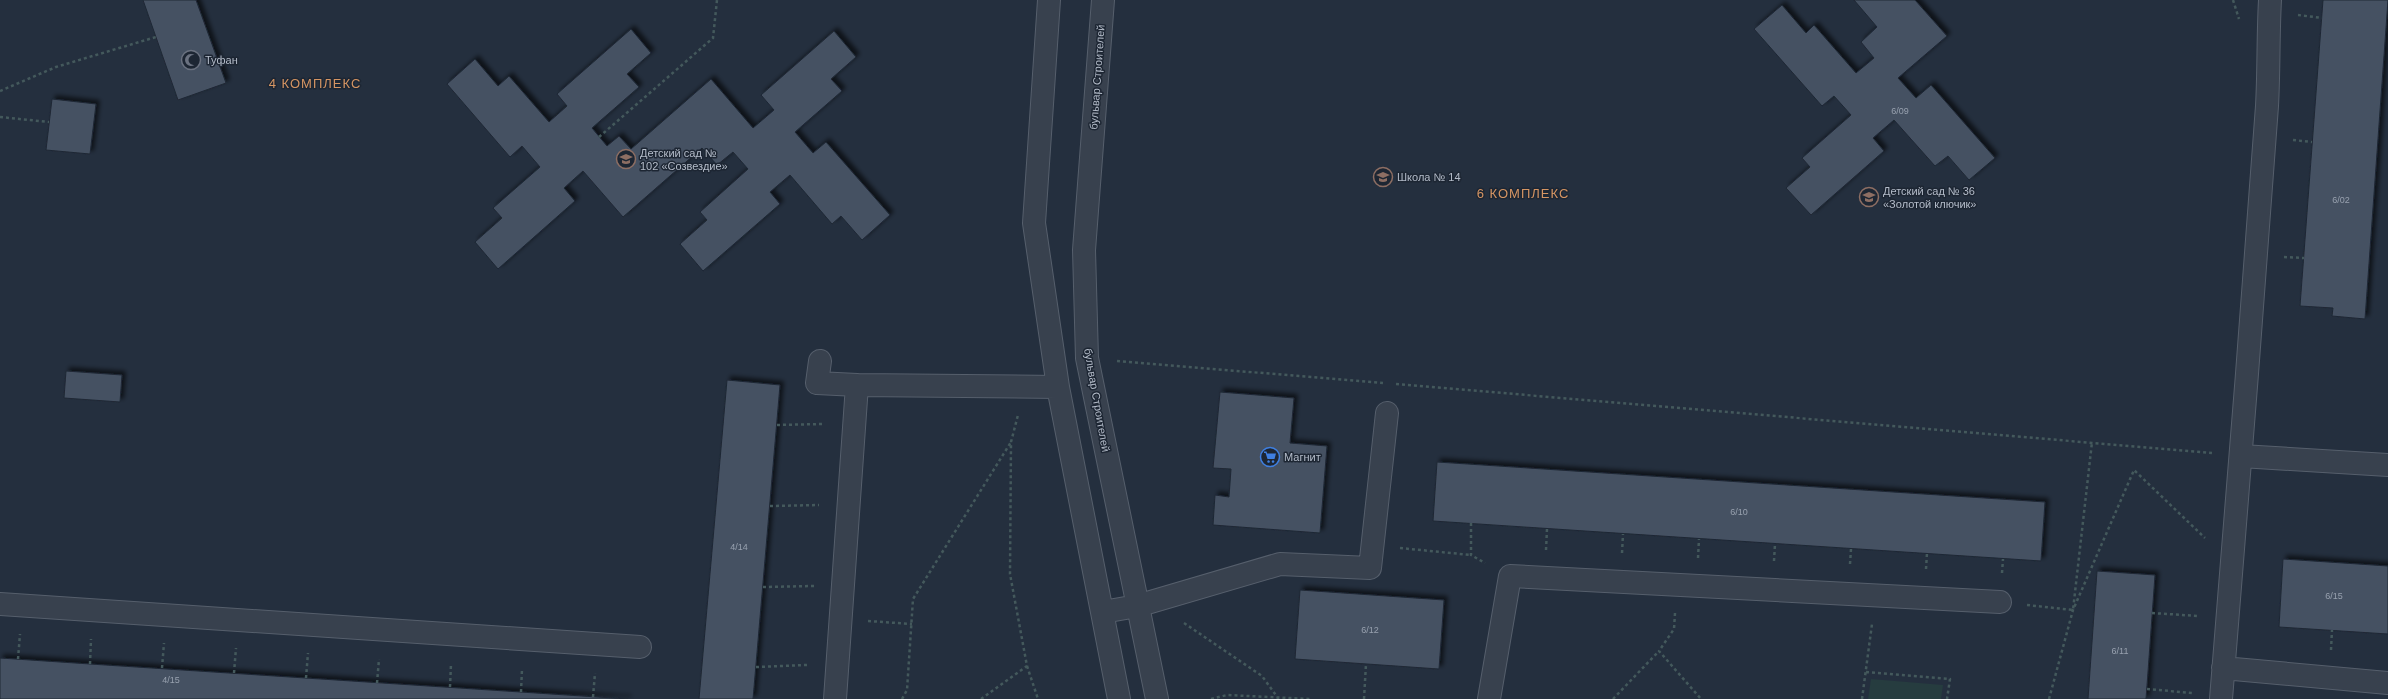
<svg xmlns="http://www.w3.org/2000/svg" width="2388" height="699" font-family="Arial,sans-serif">
	<style>
		.green { fill: #263c3f }
		.building { fill: #455162; stroke: #1f2835; filter: url(#shadow) }
		.lines { fill: none; stroke-linecap: round; stroke-linejoin: round }
		.minor-casing { stroke: #565f6c; stroke-width: 24 }
		.path { stroke: #44595c; stroke-width: 2.5; stroke-dasharray: 3 3; stroke-linecap: butt }
		.minor { stroke: #38414e; stroke-width: 22 }
		.labels { text-anchor: middle; dominant-baseline: central; stroke-width: 3; stroke-linejoin: round; paint-order: stroke }
		.number-label { font-size: 9px; fill: #98a1af }
		.poi-label { font-size: 11px; fill: #b4bcc9; stroke: #1d2633; text-anchor: start }
		.street-label { font-size: 11px; fill: #b4bcc9; stroke: #1d2633 }
		.quarter-label { font-size: 13px; letter-spacing: 1px; fill: #d59563; stroke: #1d2633 }
	</style>
	<defs>
		<filter id="shadow"><feDropShadow dx="3.5" dy="-3.5" stdDeviation="2" flood-color="#0009"/></filter>
	</defs>
	<rect width="100%" height="100%" fill="#242f3e"/>
	<path class="green" d="M1871 679 1943 685 1941 699H1868Z"/>
	<path class="building" d="M143 0H196L226 83 178 100Z
		M1854 0H1915L1947 36 1898 78 1916 98 1931 85 1995 158 1969 180 1948 156 1935 166 1894 120 1873 138 1884 151 1811 215 1786 188 1810 167 1802 158 1851 115 1834 96 1822 106 1754 29 1782 5 1806 33 1814 25 1856 73 1874 58 1861 42 1877 27Z
		M2323 0H2388L2365 319 2332 316 2333 308 2300 306Z
		M631 29 651 53 627 74 639 87 592 128 607 146 619 136 631 149 711 79 753 128 774 110 761 95 834 31 856 57 831 79 842 91 795 132 813 153 826 142 890 215 862 240 841 216 832 224 790 175 770 192 780 204 703 271 680 244 707 220 700 212 748 169 733 152 717 165 702 148 623 217 583 171 564 188 575 201 498 269 475 242 502 218 493 208 540 167 522 146 510 157 447 84 475 59 498 86 509 76 549 122 567 106 557 94Z
		M52 99 96 104 90 154 46 150Z
		M66 371 122 375 120 402 64 398Z
		M727 380 780 385 753 699H699Z
		M1220 392 1294 398 1290 443 1327 446 1320 533 1213 525 1215 495 1229 497 1231 469 1213 468Z
		M1437 462 2045 502 2041 561 1433 521Z
		M2283 559 2388 566V634L2279 627Z
		M2097 571 2155 575 2146 699H2088Z
		M1300 590 1444 600 1439 669 1295 659Z
		M0 658 90 664 628 699H0Z"/>
	<g class="lines">
		<defs>
			<path id="minor" d="M1049 0 1034 223 1058 387 1119 699
				M1103 0 1084 250 1087 358 1157 699
				M820 361 817 383 857 385
				M2241 456 2388 465
				M0 604 640 647
				M1103 612 1137 606 1280 564 1370 568 1387 413
				M2223 668 2388 683
				M835 699 857 385 1058 387
				M1489 699 1510 576 2000 602
				M2221 699C2237 501 2253 304 2267 106 2269 70 2268 35 2270 0"/>
		</defs>
		<use href="#minor" class="minor-casing"/>
		<path class="path" d="M2233 0 2239 19
			M2298 15 2322 18
			M0 91 56 67 156 37
			M0 117 49 122
			M599 137 713 38 717 0
			M2293 140 2312 142
			M2284 257 2304 258
			M1117 361 1383 383
			M1396 384 2212 453
			M777 425 824 424
			M770 506 819 505
			M1471 523V555L1485 563
			M1400 548 1471 555
			M1546 550 1547 529
			M1622 553 1623 534
			M1698 558 1699 539
			M1774 561 1775 544
			M1850 564 1851 549
			M1926 569 1927 553
			M2002 573 2003 559
			M763 587 814 586
			M2027 605 2073 610 2092 442
			M1675 613 1674 629 1659 651 1701 699
			M2152 613 2198 616
			M868 621 912 624
			M1184 623 1262 676 1278 698 1277 699
			M2331 650 2332 630
			M18 659 20 634
			M90 664 91 639
			M1027 666 1038 699
			M756 667 807 665
			M162 668 164 643
			M1866 672 1950 679 1947 699
			M234 673 236 648
			M306 678 308 653
			M377 683 379 659
			M450 687 451 664
			M2147 689 2192 693
			M521 692 522 669
			M593 697 595 673
			M902 699 907 690 913 599 1011 442
			M981 699 1027 666 1010 574 1011 442 1018 415
			M1211 699 1227 695 1310 699
			M1364 699 1366 664
			M1613 699 1659 651
			M1862 699 1872 624
			M2049 699 2073 610 2134 470 2205 538"/>
		<use href="#minor" class="minor"/>
	</g>
	<defs>
		<symbol id="mosque-ring" viewBox="-11 -11 22 22"><circle r="9.5" fill="#1d2633" stroke="#6b7280" stroke-width="1.5"/><path d="M3.5-4.9A6 6 0 1 0 3.5 4.9A5 5 0 1 1 3.5-4.9Z" fill="#6b7280"/></symbol>
		<symbol id="school-ring" viewBox="-11 -11 22 22"><circle r="9.5" fill="#1d2633" stroke="#8d6e63" stroke-width="1.5"/><path d="M0-5L7-2L0 1L-7-2ZM-4 1L0 2.5L4 1V4Q0 6-4 4Z" fill="#8d6e63"/></symbol>
		<symbol id="supermarket-ring" viewBox="-11 -11 22 22"><circle r="9.5" fill="#1d2633" stroke="#3f7fe0" stroke-width="1.5"/><path d="M-6-5.5h2.5l.6 2H6L4.5 2H-2.5L-4.4-4H-6ZM-1.5 3.2a1.3 1.3 0 1 0 .1 0ZM3 3.2a1.3 1.3 0 1 0 .1 0Z" fill="#3f7fe0"/></symbol>
	</defs>
	<g fill-rule="evenodd">
		<use href="#mosque-ring" x="180" y="49" width="22" height="22"/>
		<use href="#school-ring" x="615" y="148" width="22" height="22"/>
		<use href="#school-ring" x="1372" y="166" width="22" height="22"/>
		<use href="#school-ring" x="1858" y="186" width="22" height="22"/>
		<use href="#supermarket-ring" x="1259" y="446" width="22" height="22"/>
	</g>
	<g class="labels">
		<g class="number-label">
			<text x="1900" y="111">6/09</text>
			<text x="2341" y="200">6/02</text>
			<text x="1739" y="512">6/10</text>
			<text x="739" y="547">4/14</text>
			<text x="2334" y="596">6/15</text>
			<text x="1370" y="630">6/12</text>
			<text x="2120" y="651">6/11</text>
			<text x="171" y="680">4/15</text>
		</g>
		<g class="poi-label">
			<text x="205" y="60">Туфан</text>
			<text x="640" y="153">Детский сад №<tspan x="640" dy="13">102 «Созвездие»</tspan></text>
			<text x="1397" y="177">Школа № 14</text>
			<text x="1883" y="191">Детский сад № 36<tspan x="1883" dy="13">«Золотой ключик»</tspan></text>
			<text x="1284" y="457">Магнит</text>
		</g>
		<g class="street-label">
			<text transform="translate(1097 77) rotate(-86)">бульвар Строителей</text>
			<text transform="translate(1097 400) rotate(80)">бульвар Строителей</text>
		</g>
		<g class="quarter-label">
			<text x="315" y="83">4 КОМПЛЕКС</text>
			<text x="1523" y="193">6 КОМПЛЕКС</text>
		</g>
	</g>
</svg>
